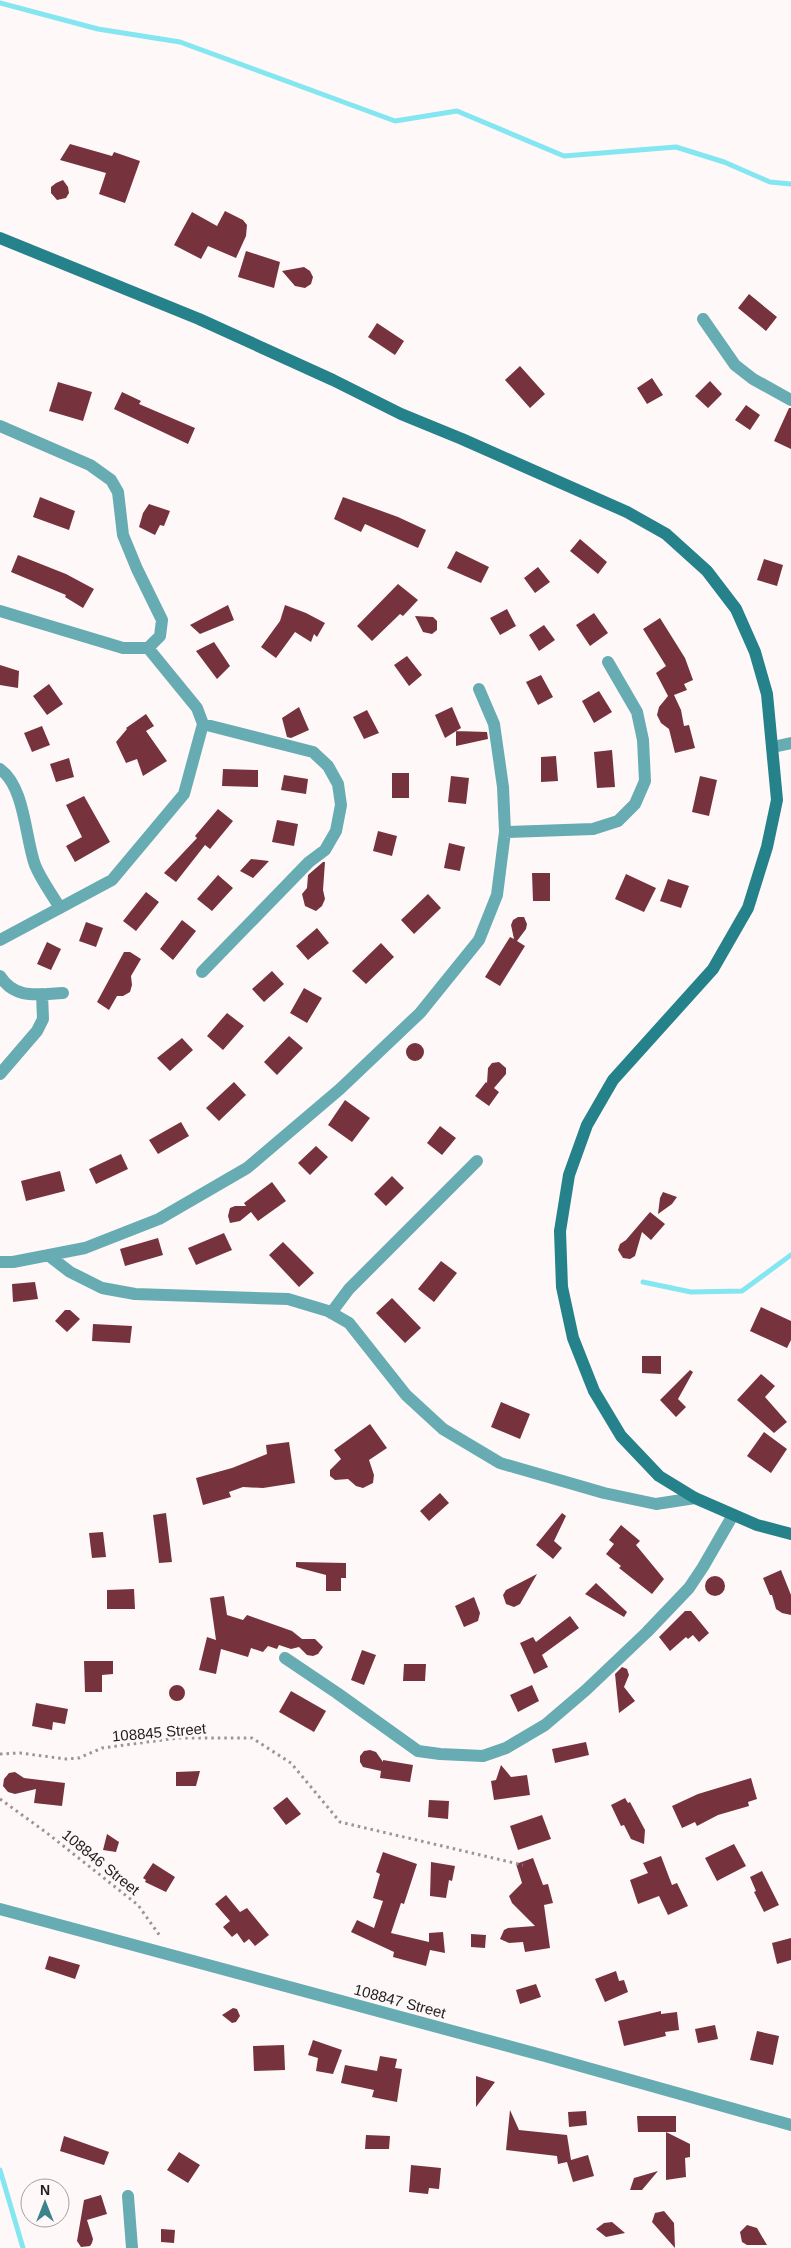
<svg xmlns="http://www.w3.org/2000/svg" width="791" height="2248" font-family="Arial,sans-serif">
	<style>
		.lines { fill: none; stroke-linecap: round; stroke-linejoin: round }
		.stream { stroke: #83e6f0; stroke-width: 5 }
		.building { fill: #76333d }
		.path { stroke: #9a9596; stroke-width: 3; stroke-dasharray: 2.5 4; stroke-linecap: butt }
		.street { stroke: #68acb3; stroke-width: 12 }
		.secondary { stroke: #25818a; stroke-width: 12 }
		.labels { text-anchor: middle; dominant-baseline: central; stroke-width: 5; stroke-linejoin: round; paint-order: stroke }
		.street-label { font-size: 15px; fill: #1f1d1e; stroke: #fef8f9 }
	</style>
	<rect width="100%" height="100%" fill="#fef8f9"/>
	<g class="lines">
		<path class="stream" d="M0 3 98 29 180 42 395 121 457 111 564 156 676 147 724 162 770 182 791 184
			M643 1282 691 1292 742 1291 791 1255
			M0 2170 23 2248"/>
	</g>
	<path class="building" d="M70 144 112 156 114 152 140 161 125 203 99 194 106 173 60 160Z
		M63 180 68 187 69 193 66 198 57 200 51 193V187L56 183Z
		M225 211 243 220 247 225 246 236 236 258 208 246 201 259 174 245 192 212 217 226Z
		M246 251 280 262 274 288 238 277Z
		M304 267 310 271 313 277 311 284 305 288 295 286 282 271Z
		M749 294 777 317 766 331 738 308Z
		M377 323 404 341 395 355 368 337Z
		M520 366 545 394 530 408 505 380Z
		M652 378 663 395 647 404 637 388Z
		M710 381 722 394 708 408 695 396Z
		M58 382 92 392 83 421 49 411Z
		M122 392 141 401 139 404 195 428 188 444 114 409Z
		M746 405 760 415 750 430 735 420Z
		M789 408H791V449L774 441Z
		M40 497 75 511 69 530 33 517Z
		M343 497 398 517 426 530 418 548 365 524 361 532 334 519Z
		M149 504 170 511 164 526 160 525 155 535 139 527 143 513Z
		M580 539 607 562 598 574 570 551Z
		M456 551 489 567 481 583 447 568Z
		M18 555 66 574 94 589 83 608 65 597 66 595 11 572Z
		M764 559 783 565 777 586 757 580Z
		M538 567 550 582 535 593 524 578Z
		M398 584 418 600 403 616 400 614 372 641 357 626Z
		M228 605 234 620 200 634 190 625Z
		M285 605 306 613 325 623 317 637 314 634 311 642 295 632 276 658 261 647 280 621Z
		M507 609 516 626 500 635 490 618Z
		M594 613 608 633 590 646 576 625Z
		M415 616 433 617 437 621V630L432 634 423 632Z
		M660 618 685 658 693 680 684 684 687 690 674 695 681 710 684 726 689 725 695 748 675 753 669 729 661 723 657 715 659 707 668 696 656 673 666 666 643 629Z
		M544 625 555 640 539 651 529 635Z
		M214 642 230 666 217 679 196 651Z
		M407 656 422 675 409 686 394 665Z
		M0 665 19 671 18 688 0 685Z
		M541 675 553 697 538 705 526 682Z
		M49 684 63 704 47 715 33 696Z
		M599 691 612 712 594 723 582 701Z
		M299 707 309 730 291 738 287 737 282 718Z
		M452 707 461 728 445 738 435 715Z
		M367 710 379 733 364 739 353 717Z
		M146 714 154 726 146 731 167 761 143 776 137 759 126 763 116 742 127 729 126 728Z
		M42 726 50 745 32 752 24 733Z
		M456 731 487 732 488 739 456 746Z
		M612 750 615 787 597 788 594 752Z
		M556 756 558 781 541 782V757Z
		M69 758 74 777 56 782 50 764Z
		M223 769 258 770V787L222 786Z
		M392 773H409V798H392Z
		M284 775 308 779 306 794 281 790Z
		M451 776 469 778 466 804 448 802Z
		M700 776 717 780 709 816 692 812Z
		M84 796 110 842 75 862 66 846 82 837 66 805Z
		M218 809 233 821 210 849 205 845 176 882 164 873 197 838 195 836Z
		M277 820 298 824 294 846 272 842Z
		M378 831 397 836 392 856 373 851Z
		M449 843 465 847 460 871 444 868Z
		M251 859 269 861 253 878 240 871Z
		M323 862H325L323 890 325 899 322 906 316 911 305 906 302 894 307 888 308 875Z
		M532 873H550V901H533Z
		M626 874 656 888 644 912 615 899Z
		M218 875 233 888 212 911 197 899Z
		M668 879 689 886 681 908 660 901Z
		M146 892 159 902 136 931 123 921Z
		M428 894 441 908 414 934 401 920Z
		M518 917H524L527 924 526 929 517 941 525 946 500 986 485 977 510 937 514 939 511 925 513 920Z
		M182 920 196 931 173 960 160 949Z
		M86 922 103 928 96 947 79 941Z
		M317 928 329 943 308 960 296 946Z
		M47 942 61 949 51 970 37 964Z
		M381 943 394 957 366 984 352 971Z
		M124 952H130L141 959 131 976 132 985 130 992 123 996H117L109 1010 97 1002Z
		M272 971 284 984 264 1002 252 989Z
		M304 988 322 998 307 1023 290 1013Z
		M227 1013 244 1026 223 1050 207 1036Z
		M289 1036 303 1048 277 1075 264 1062Z
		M182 1038 193 1050 170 1071 157 1058Z
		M406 1052a9 9 0 1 1 18 0a9 9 0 1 1-18 0Z
		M499 1062 506 1068V1074L494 1088 499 1092 489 1106 475 1096 486 1082 487 1083 488 1068 492 1063Z
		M234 1082 246 1095 219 1121 206 1108Z
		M345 1100 370 1118 352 1142 328 1125Z
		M181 1122 189 1136 158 1154 149 1140Z
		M440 1126 456 1138 442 1155 427 1143Z
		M316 1146 328 1157 310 1175 298 1163Z
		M121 1154 128 1169 96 1184 89 1169Z
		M60 1171 65 1191 26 1201 21 1181Z
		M392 1176 404 1188 386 1206 374 1194Z
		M272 1182 286 1201 258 1221 251 1212 240 1221 230 1223 228 1216 230 1208 235 1206H246L244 1203Z
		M663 1192 677 1197 672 1204 658 1214 660 1198Z
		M650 1212 665 1224 651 1240 642 1232 635 1256 630 1259 623 1258 618 1250 620 1244 626 1240Z
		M224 1233 232 1250 196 1265 188 1248Z
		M158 1238 163 1255 125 1266 120 1249Z
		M283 1242 314 1273 299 1287 269 1255Z
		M441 1261 457 1273 434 1302 418 1289Z
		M35 1282 38 1299 13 1302 12 1284Z
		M392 1298 421 1328 405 1343 376 1313Z
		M761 1307 791 1321V1340L787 1348 750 1331Z
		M65 1310H70L80 1319 67 1332 55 1321Z
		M93 1324 132 1326 130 1343 92 1341Z
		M642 1356H661V1374L642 1373Z
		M690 1370 693 1372 678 1399 686 1407 676 1417 660 1400Z
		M761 1374 775 1386 765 1397 787 1422 774 1433 737 1400Z
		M501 1402 530 1414 520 1439 491 1427Z
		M370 1424 387 1448 369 1460 374 1475 373 1483 363 1488 356 1486 348 1479 335 1480 330 1476V1470L341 1459 334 1450Z
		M764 1432 787 1449 771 1473 747 1456Z
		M289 1442 295 1483 263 1488 243 1487 229 1492 231 1497 203 1505 196 1478 232 1468 267 1454 266 1445Z
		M440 1493 449 1503 429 1521 420 1511Z
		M166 1513 172 1562 159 1563 153 1515Z
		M562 1513 566 1516 554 1541 562 1548 553 1559 536 1545Z
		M621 1525 640 1541 636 1545 664 1579 652 1594 619 1568 621 1566 606 1554 614 1544 609 1540Z
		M103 1532 106 1557 92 1558 89 1533Z
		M296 1562 346 1563V1578H341V1591H326V1575L296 1567Z
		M781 1570 791 1595V1615L782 1613 776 1609 772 1595H770L763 1578Z
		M537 1574 520 1604 514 1607 506 1604 503 1595 506 1590Z
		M705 1586a10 10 0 1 1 20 0a10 10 0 1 1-20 0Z
		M596 1583 627 1612 624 1617 585 1594Z
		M134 1589 135 1609H107V1590Z
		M224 1596 227 1615 243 1620 247 1615 292 1631 302 1639H315L323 1647 318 1654 313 1656 307 1655 299 1647 291 1649 279 1645 277 1649 268 1646 263 1652 251 1648 248 1657 221 1649 216 1674 199 1670 207 1637 216 1640 210 1598Z
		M474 1597 480 1613 478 1621 464 1627 455 1606Z
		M685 1611H691L709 1633 699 1642 693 1635 688 1639 686 1637 670 1651 659 1637Z
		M570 1616 579 1628 542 1655 548 1667 534 1674 520 1643 533 1637 536 1642Z
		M362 1650 376 1655 364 1685 351 1680Z
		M84 1661H113V1674L102 1675V1692H85Z
		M404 1664H426L425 1681H403Z
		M622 1667 627 1669 629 1675 624 1687 635 1701 619 1713 615 1674Z
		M532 1685 539 1701 518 1712 510 1695Z
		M169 1693a8 8 0 1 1 16 0a8 8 0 1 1-16 0Z
		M291 1691 326 1711 314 1732 279 1712Z
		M36 1703 68 1709 65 1724 53 1722 52 1730 32 1726Z
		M586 1742 589 1755 555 1763 552 1749Z
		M370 1750 376 1752 383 1762V1760L413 1765 410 1782 380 1778 381 1771 363 1767 360 1762V1756L364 1751Z
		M501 1765 511 1777 527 1775 530 1795 494 1800 491 1781 496 1780Z
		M200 1771 196 1786H176V1772Z
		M15 1772 24 1778 65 1783 62 1806 34 1803 36 1789 15 1794 8 1792 3 1786 4 1779 9 1773Z
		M751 1778 757 1799 748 1802 749 1806 718 1815 697 1826 695 1822 682 1828 672 1806 698 1794Z
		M287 1797 301 1814 286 1825 273 1808Z
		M625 1798 628 1803 630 1802 645 1830 644 1844 631 1839 624 1825 621 1826 611 1805Z
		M429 1800 449 1801 448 1819 428 1817Z
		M542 1815 551 1839 518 1850 510 1826Z
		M107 1834 119 1842 116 1852 103 1850Z
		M734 1844 746 1866 717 1881 705 1858Z
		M383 1852 417 1864 404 1904 401 1903 391 1933 429 1942V1933L443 1932 445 1953 430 1950 426 1966 393 1957 394 1952 351 1932 357 1920 374 1928 383 1901 373 1898 380 1874 376 1872Z
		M661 1856 672 1885 677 1883 688 1906 668 1915 659 1896 638 1904 630 1880 648 1873 643 1863Z
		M533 1858 543 1885 548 1884 553 1903 544 1905 550 1948 525 1952 523 1942 509 1943 500 1939 504 1930 508 1928 535 1926 512 1903 509 1896 522 1883 516 1864Z
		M431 1862 455 1866 452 1881 449 1880 446 1898 430 1896Z
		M153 1863 175 1877 166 1892 145 1882 146 1880 143 1878Z
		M762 1871 779 1905 764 1912 754 1892 756 1891 750 1877Z
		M226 1895 240 1912 247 1908 269 1935 255 1946 249 1939 244 1943 237 1933 232 1937 223 1927 230 1921 215 1904Z
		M471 1934 486 1935 485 1948 471 1947Z
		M791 1938V1960L777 1964 772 1943Z
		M49 1956 80 1965 75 1979 45 1969Z
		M616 1971 619 1981 624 1980 628 1992 605 2002 595 1979Z
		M536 1984 541 1997 520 2004 516 1990Z
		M233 2008 237 2009 240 2016 236 2022 232 2023 222 2015Z
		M661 2011V2014L677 2012 679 2030 665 2032 666 2036 624 2046 618 2021Z
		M715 2025 718 2039 698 2043 695 2029Z
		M757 2031 779 2036 773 2065 750 2060Z
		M313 2040 342 2050 333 2074 316 2071 318 2058 308 2055Z
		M284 2045 285 2070 254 2071 253 2046Z
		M380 2056 397 2059 395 2068 402 2069 397 2102 372 2097 374 2090 341 2083 345 2065 377 2071Z
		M476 2076 495 2082 476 2107Z
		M510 2110 519 2130 567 2135 571 2160 588 2155 594 2176 573 2182 567 2162 558 2164 557 2156 506 2150Z
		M586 2111 587 2125 569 2127 568 2112Z
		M637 2116H676V2132H638Z
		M666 2132 690 2144V2157L685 2158 686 2177 666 2180Z
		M366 2135 390 2136 389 2149H365Z
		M64 2136 109 2152 104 2165 60 2151Z
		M179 2152 200 2165 188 2183 167 2170Z
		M411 2165 441 2168 439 2189 429 2188 428 2194 409 2192Z
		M658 2171 642 2190H630L634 2178Z
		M101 2195 107 2214 87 2220 93 2239 92 2243 90 2246 81 2247 77 2241 84 2200Z
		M664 2211 674 2223 675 2248 652 2222 655 2213Z
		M612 2222 625 2233 606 2237 596 2229 604 2223Z
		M747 2225 757 2228 767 2245H747L742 2242 740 2232Z
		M161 2229 175 2230 174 2243 161 2242Z"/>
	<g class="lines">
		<path class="path" d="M0 1754 20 1753 66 1759 79 1758 102 1748 178 1738H252L291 1763 340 1822 523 1865
			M0 1799 47 1833 138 1905 160 1936"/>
		<path class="street" d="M703 319 735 365 753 379 791 400
			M0 426 90 465 111 480 118 492 123 535 137 569 162 620 160 636 148 648H123L0 611
			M773 747 791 743
			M0 769C25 787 25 837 35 865 41 880 52 894 60 908
			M505 832 593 829 618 821 635 804 645 781 643 740 637 712 608 662
			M0 940 112 880 184 794 203 724 197 708 148 648
			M202 972 309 862 325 850 336 831 341 805 338 784 328 766 313 752 203 724
			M0 976C15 1000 38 994 63 993
			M0 1074 37 1031 43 1019 42 994
			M48 1255 70 1272 102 1288 135 1294 288 1299 328 1311 349 1323 406 1395 443 1429 500 1463 604 1493 656 1504 695 1498
			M0 1262H13L85 1248 159 1219 247 1168 340 1089 420 1013 479 940 497 895 505 832 503 787 494 724 479 689
			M331 1313 349 1289 477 1161
			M285 1658 337 1693 418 1751 440 1754 483 1756 506 1748 545 1725 586 1690 647 1632 689 1588 703 1567 733 1515
			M0 1909 545 2056 791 2125
			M128 2196 132 2248"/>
		<path class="secondary" d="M0 238 199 319 333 380 401 414 462 439 627 512 666 534 707 571 736 609 755 652 767 694 777 800 767 847 748 908 713 969 613 1080 587 1125 569 1175 560 1231 562 1287 573 1338 594 1391 621 1436 659 1476 695 1498 757 1525 791 1534"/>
	</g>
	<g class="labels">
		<g class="street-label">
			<text transform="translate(159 1732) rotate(-5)">108845 Street</text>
			<text transform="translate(101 1862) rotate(39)">108846 Street</text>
			<text transform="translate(400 2001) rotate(15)">108847 Street</text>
		</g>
	</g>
	<g transform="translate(45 2203)"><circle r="24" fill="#fef8f9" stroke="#a5a0a1"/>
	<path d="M0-4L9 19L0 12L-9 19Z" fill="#3c848b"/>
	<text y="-8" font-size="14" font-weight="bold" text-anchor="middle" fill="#1f1d1e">N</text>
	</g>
</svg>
